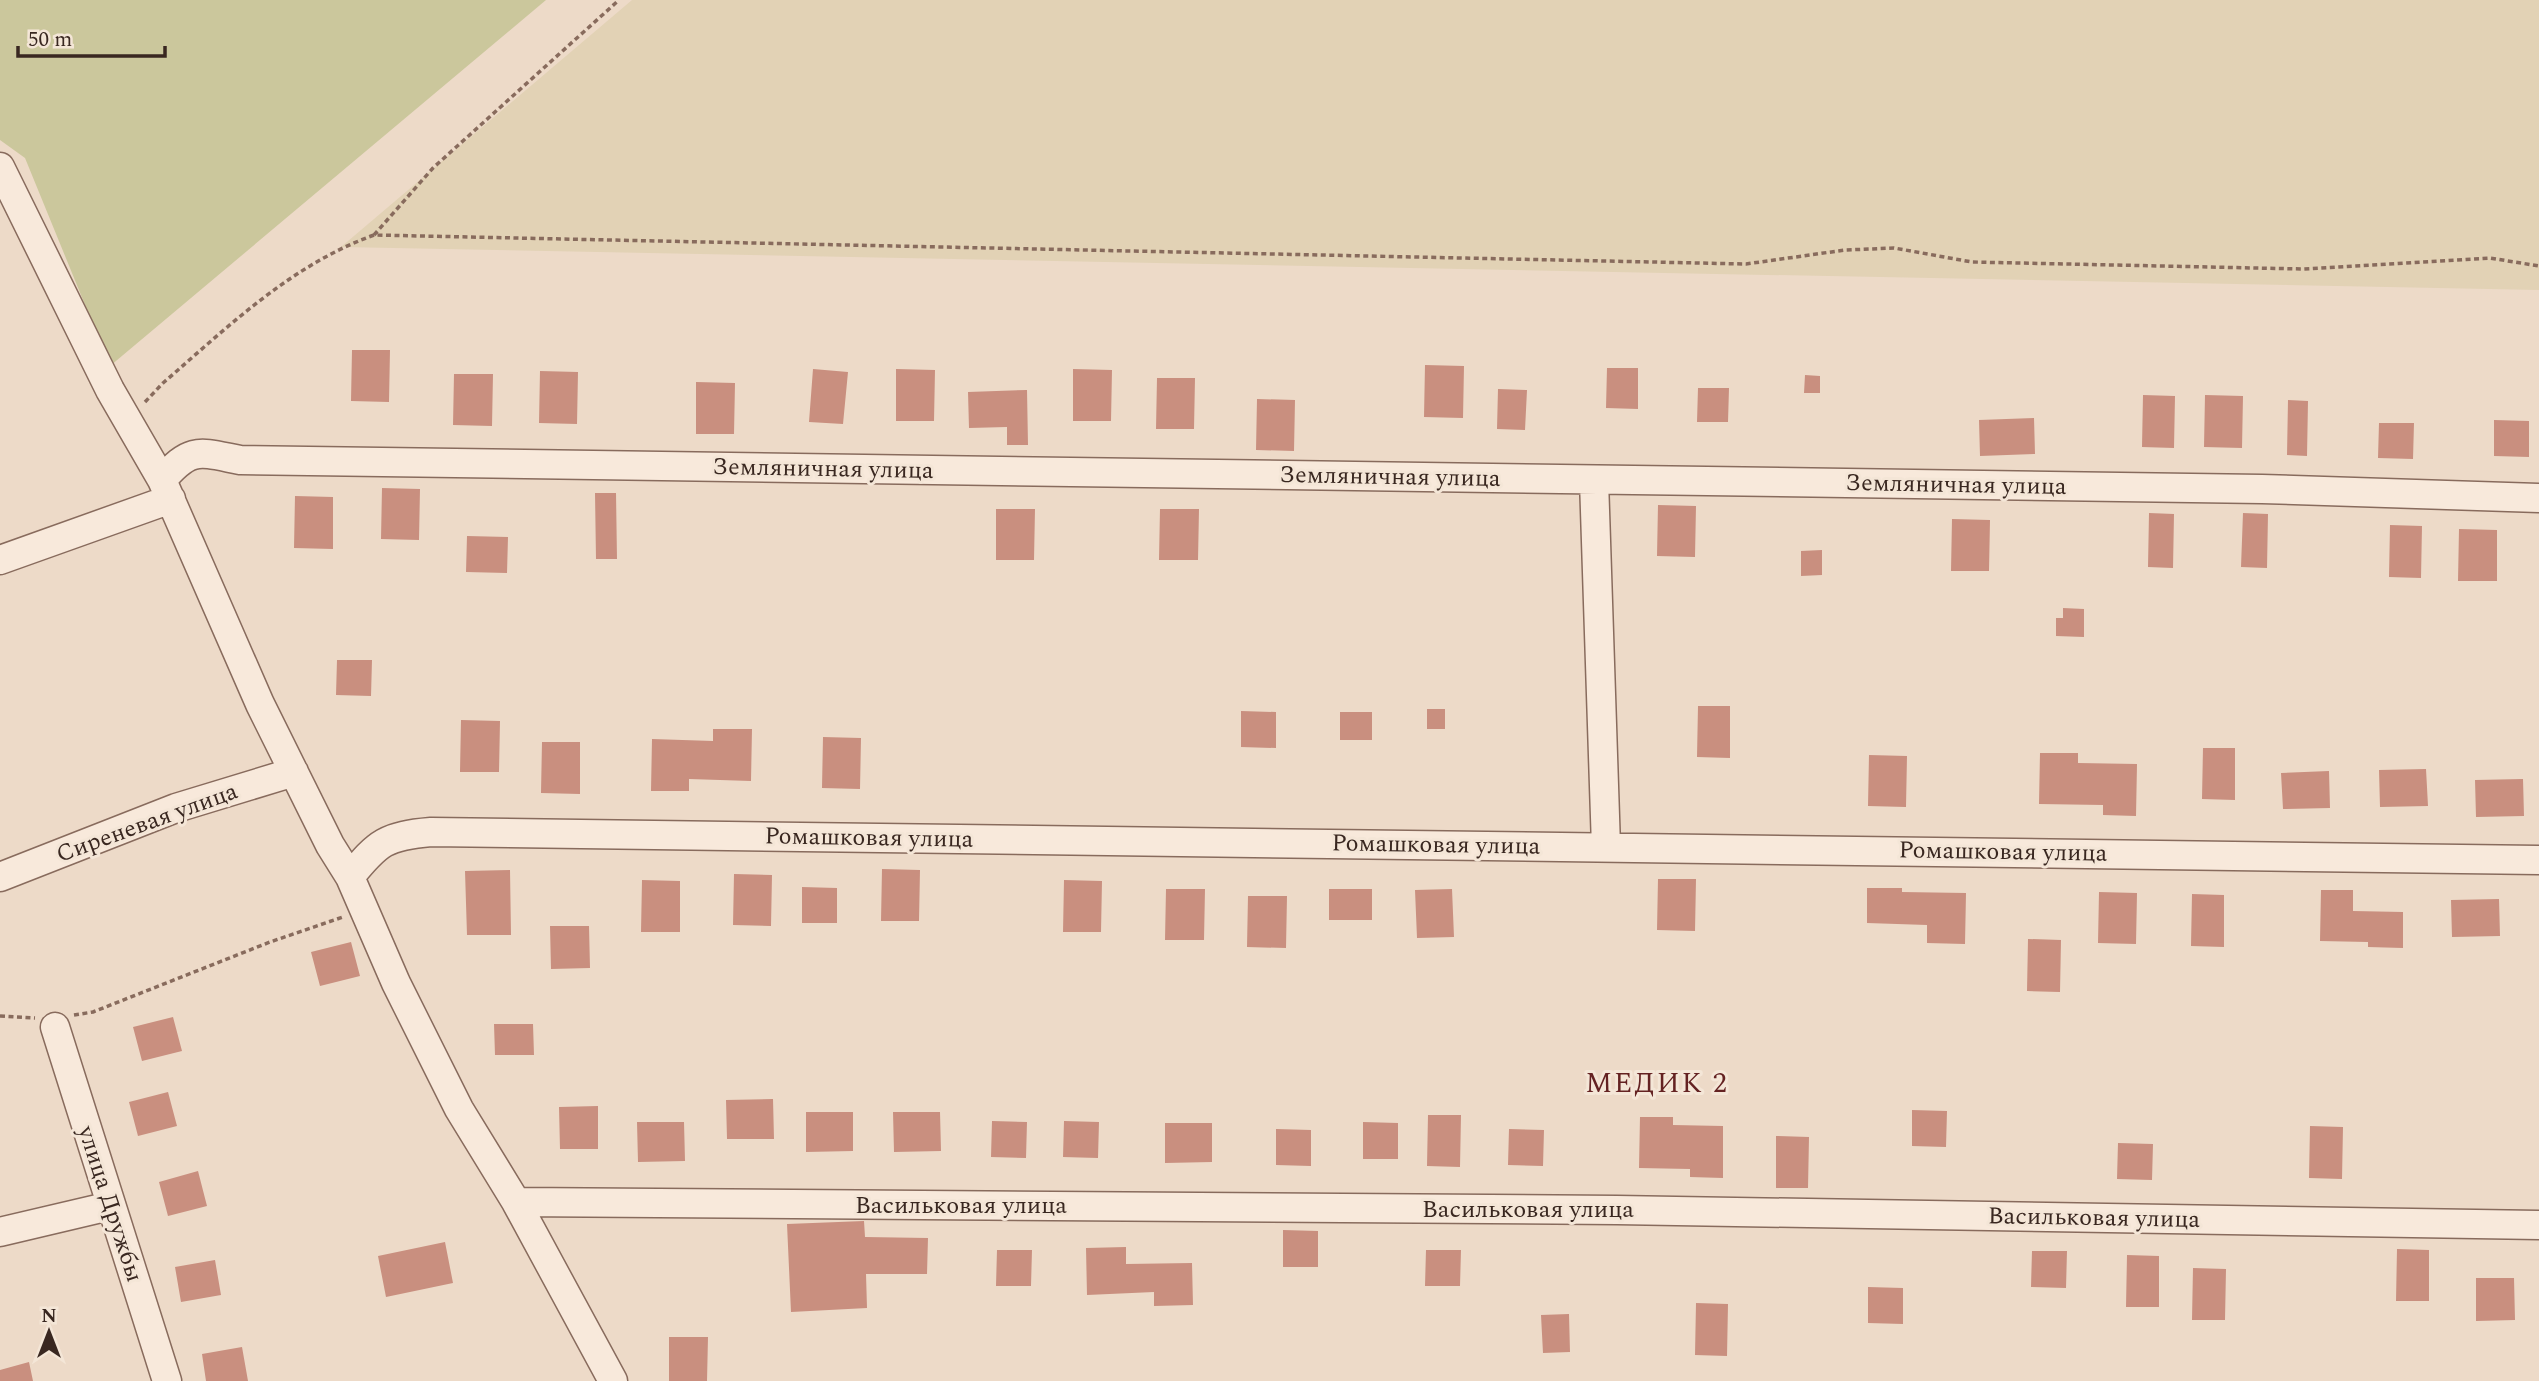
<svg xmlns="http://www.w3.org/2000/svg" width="2539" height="1381" font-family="Spectral,serif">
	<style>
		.farmland { fill: #e2d2b5 }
		.green { fill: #cbc79c }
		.building { fill: #c98f7f }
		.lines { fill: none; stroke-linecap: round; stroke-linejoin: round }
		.minor-casing { stroke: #886b5d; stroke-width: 31 }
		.path { stroke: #886b5d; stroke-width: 3.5; stroke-dasharray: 5 3.5; stroke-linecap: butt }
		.minor { stroke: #f8e9db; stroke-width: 28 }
		.labels { text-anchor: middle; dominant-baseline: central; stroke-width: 6; stroke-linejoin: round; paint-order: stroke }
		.street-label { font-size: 24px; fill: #392720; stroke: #f4e6d7 }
		.quarter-label { font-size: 28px; letter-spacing: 2px; fill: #642222; stroke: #f4e6d7 }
	</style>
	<rect width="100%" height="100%" fill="#eddac8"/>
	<path class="farmland" d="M632 0H2539V290L341 247Z"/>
	<path class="green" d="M0 0H546L110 366 25 158 0 140Z"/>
	<path class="building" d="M352 350H390L389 402 351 401Z
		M1425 365 1464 366 1463 418 1424 417Z
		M1607 368H1638V409L1606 408Z
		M813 369 848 372 843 424 809 422Z
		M896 369 935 370 934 421H896Z
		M1073 369 1112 370 1111 421H1073Z
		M540 371 578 372 577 424 539 423Z
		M454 374H493L492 426 453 425Z
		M1805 375 1820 376V393H1804Z
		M1157 378H1195L1194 429H1156Z
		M696 382 735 383 734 434H696Z
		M1698 388H1729L1728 422H1697Z
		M1498 389 1527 390 1525 430 1497 429Z
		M1027 390 1028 445H1007V427L969 428 968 392Z
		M2143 395 2175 396 2174 448 2142 447Z
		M2205 395 2243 396 2242 448 2204 447Z
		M1257 399 1295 400 1294 451 1256 450Z
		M2288 400 2308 401 2307 456 2287 455Z
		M2034 418 2035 454 1980 456 1979 420Z
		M2494 420 2529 421V457L2494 456Z
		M2379 423H2414L2413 459 2378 458Z
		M382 488 420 489 419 540 381 539Z
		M595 493H616L617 559H596Z
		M295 496 333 497V549L294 548Z
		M1658 505 1696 506 1695 557 1657 556Z
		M996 509H1035L1034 560H996Z
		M1160 509H1199L1198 560H1159Z
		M2149 513 2174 514 2173 568 2148 567Z
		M2243 513 2268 514 2267 568 2241 567Z
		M1952 519 1990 520 1989 571H1951Z
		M2390 525 2422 526 2421 578 2389 577Z
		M2459 529 2497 530V581H2458Z
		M467 536 508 537 507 573 466 572Z
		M1822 550V575L1801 576V551Z
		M2063 608 2084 609V637L2056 636V618H2063Z
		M337 660H372L371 696 336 695Z
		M1698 706H1730V758L1697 757Z
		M1427 709H1445V729H1427Z
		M1241 711 1276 712V748L1241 747Z
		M1340 712H1372V740H1340Z
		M461 720 500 721 499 772H460Z
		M713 729H752L751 781 689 779V791H651L652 739 713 741Z
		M823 737 861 738 860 789 822 788Z
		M542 742H580V794L541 793Z
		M2203 748H2235V800L2202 799Z
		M2040 753H2078V763L2137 764 2136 816 2103 815V805L2039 804Z
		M1869 755 1907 756 1906 807 1868 806Z
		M2426 769 2428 806 2380 807 2379 770Z
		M2329 771 2330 808 2283 809 2281 773Z
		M2523 779 2524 816 2476 817 2475 780Z
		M882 869 920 870 919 921H881Z
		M510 870 511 935H467L465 871Z
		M734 874 772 875 771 926 733 925Z
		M1658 879H1696L1695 931 1657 930Z
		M642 880 680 881V932H641Z
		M1064 880 1102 881 1101 932H1063Z
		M802 887 837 888V923H802Z
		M1867 888H1902V892L1966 893 1965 944 1927 943V925L1867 923Z
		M1166 889H1205L1204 940H1165Z
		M1329 889H1372V920H1329Z
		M1452 889 1454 937 1417 938 1415 890Z
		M2321 890H2353V911L2403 912V948L2368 947V942L2320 941Z
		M2099 892 2137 893 2136 944 2098 943Z
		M2192 894 2224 895V947L2191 946Z
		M1248 896H1287L1286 948 1247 947Z
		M2499 899 2500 936 2452 937 2451 900Z
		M550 926H589L590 968 551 969Z
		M2028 939 2061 940 2060 992 2027 991Z
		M351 942 360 976 320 986 311 952Z
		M173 1017 182 1051 142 1061 133 1027Z
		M494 1024H533L534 1055H495Z
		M168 1092 177 1126 138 1136 129 1102Z
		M773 1099 774 1139H727L726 1100Z
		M598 1106V1149H560L559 1107Z
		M1912 1110 1947 1111 1946 1147 1912 1146Z
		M806 1112H853V1151L806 1152Z
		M893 1112H940L941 1151 894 1152Z
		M1428 1115H1461L1460 1167 1427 1166Z
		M1640 1117H1673V1125L1723 1126V1178L1690 1177V1169L1639 1168Z
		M992 1121 1027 1122 1026 1158 991 1157Z
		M1064 1121 1099 1122 1098 1158 1063 1157Z
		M637 1122H684L685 1161 638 1162Z
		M1363 1122 1398 1123V1159H1363Z
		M1165 1123H1212V1162L1165 1163Z
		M2310 1126 2343 1127 2342 1179 2309 1178Z
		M1276 1129 1311 1130V1166L1276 1165Z
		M1509 1129 1544 1130 1543 1166 1508 1165Z
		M1776 1136 1809 1137 1808 1188H1776Z
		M2118 1143 2153 1144 2152 1180 2117 1179Z
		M198 1171 207 1206 168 1216 159 1182Z
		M864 1221 865 1237 928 1238 927 1274H866L867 1308 791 1312 787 1224Z
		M1283 1230 1318 1231V1267H1283Z
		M445 1242 453 1283 386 1297 378 1256Z
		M1126 1247V1264L1192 1263 1193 1305 1154 1306V1292L1087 1295 1086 1248Z
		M2397 1249 2429 1250V1301H2396Z
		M997 1250H1032L1031 1286H996Z
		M1426 1250H1461L1460 1286H1425Z
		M2032 1251H2067L2066 1288 2031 1287Z
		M2127 1255 2159 1256V1307H2126Z
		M215 1260 221 1295 181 1302 175 1267Z
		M2193 1268 2226 1269 2225 1320H2192Z
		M2476 1278H2514L2515 1320 2476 1321Z
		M1868 1287 1903 1288V1324L1868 1323Z
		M1696 1303 1728 1304 1727 1356 1695 1355Z
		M1569 1314 1570 1352 1543 1353 1541 1315Z
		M669 1337H708L707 1381H669Z
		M242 1347 248 1381H206L202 1354Z
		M29 1362 33 1381H0V1370Z"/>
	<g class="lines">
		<defs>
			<path id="minor" d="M0 167 110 390 162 480
				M1594 480 1606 847
				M0 560 171 499
				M0 877 176 808 294 772
				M350 877C378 842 386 836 431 832L2539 860
				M55 1027 167 1381
				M516 1202 1617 1210 2539 1225
				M0 1232 110 1206
				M613 1381 516 1202 459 1109 396 983 350 877 330 845 260 704 162 480C191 446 199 452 240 460L2262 489 2539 498"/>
		</defs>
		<use href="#minor" class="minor-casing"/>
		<path class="path" d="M374 235 433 168 619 0
			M145 402 163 383C229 326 291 265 374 235L1746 264 1845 250 1894 248 1972 262 2303 269 2490 258 2539 266
			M74 1015 93 1012 270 942 343 917
			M0 1016 35 1018"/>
		<use href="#minor" class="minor"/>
	</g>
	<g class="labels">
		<g class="street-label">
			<text transform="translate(823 469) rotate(1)">Земляничная улица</text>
			<text transform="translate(1390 477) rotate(1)">Земляничная улица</text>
			<text transform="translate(1956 485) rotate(1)">Земляничная улица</text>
			<text transform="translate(147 823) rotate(-20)">Сиреневая улица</text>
			<text transform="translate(869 838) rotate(1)">Ромашковая улица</text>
			<text transform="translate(1436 845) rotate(1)">Ромашковая улица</text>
			<text transform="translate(2003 852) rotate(1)">Ромашковая улица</text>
			<text transform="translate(110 1204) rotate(72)">улица Дружбы</text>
			<text x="961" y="1206">Васильковая улица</text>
			<text x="1528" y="1210">Васильковая улица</text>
			<text transform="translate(2094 1218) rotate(1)">Васильковая улица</text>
		</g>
		<g class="quarter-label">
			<text x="1657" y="1083">МЕДИК 2</text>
		</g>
	</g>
	<g transform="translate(49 1332)" stroke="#f4e6d7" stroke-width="5" paint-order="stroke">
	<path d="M0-5L12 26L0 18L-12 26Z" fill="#392720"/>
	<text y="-10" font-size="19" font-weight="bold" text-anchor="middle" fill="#392720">N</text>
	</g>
	<path d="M18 46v10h147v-10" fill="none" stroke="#392720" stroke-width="3.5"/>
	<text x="28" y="46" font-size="21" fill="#392720" stroke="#f4e6d7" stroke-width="5" paint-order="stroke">50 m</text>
</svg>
